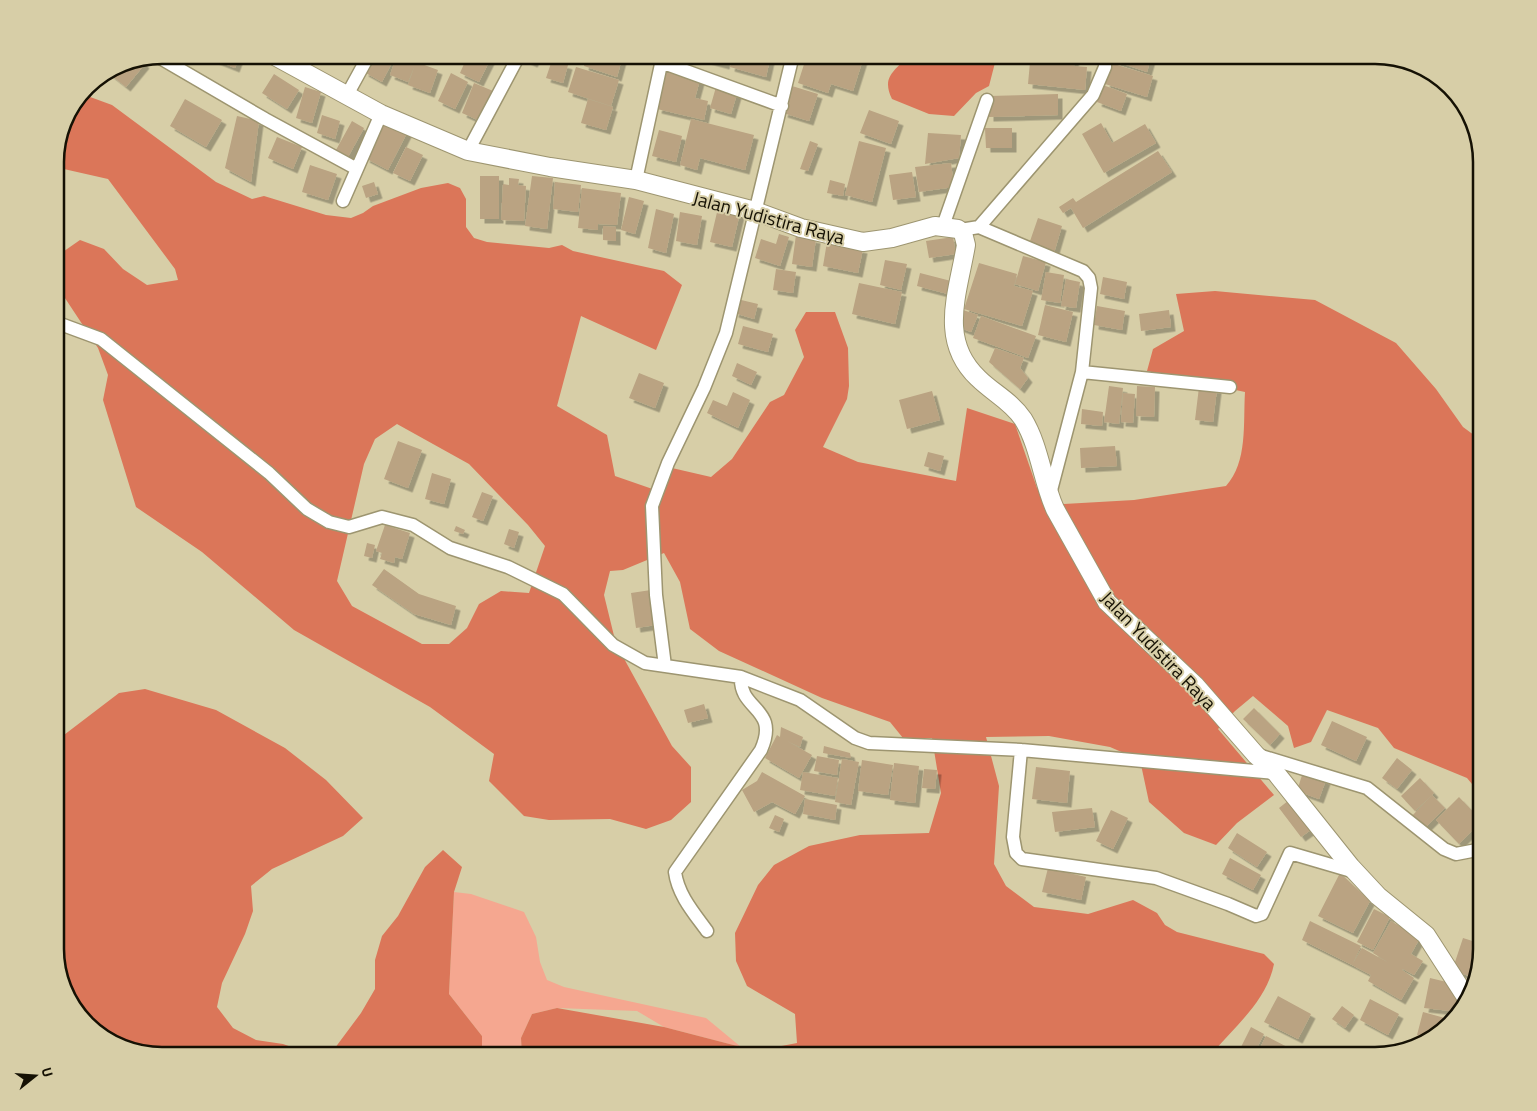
<svg xmlns="http://www.w3.org/2000/svg" width="1537" height="1111" font-family="'Titillium Web',sans-serif">
	<style>
		.green { fill: #f5a790 }
		.forest { fill: #db7659; fill-rule: evenodd }
		.building { fill: #baa382; filter: url(#shadow) }
		.lines { fill: none; stroke-linecap: round; stroke-linejoin: round }
		.street-casing { stroke: #9d9570; stroke-width: 15 }
		.secondary-casing { stroke: #9d9570; stroke-width: 20 }
		.street { stroke: #fff; stroke-width: 12 }
		.secondary { stroke: #fff; stroke-width: 18 }
		.labels { text-anchor: middle; dominant-baseline: central; stroke-width: 4; stroke-linejoin: round; paint-order: stroke }
		.street-label { font-size: 19px; fill: #151104; stroke: #d7cea7 }
		.rim { fill: none; stroke: #151104; stroke-width: 2.5 }
	</style>
	<defs>
		<filter id="shadow"><feDropShadow dx="4.5" dy="4.5" stdDeviation="0" flood-color="#0004"/></filter>
	</defs>
	<rect width="100%" height="100%" fill="#d7cea7"/>
	<path class="green" d="M454 892 471 894 524 912 536 937 540 962 547 980 564 987 706 1018 741 1047 664 1027 637 1011 557 1008 532 1014 521 1038 522 1056H482V1036L449 994Z"/>
	<path class="forest" d="M908 55H997L989 86 976 93 954 116 929 114 892 99C881 76 895 72 908 55Z
		M82 94 112 105 216 182 252 199 264 196 326 215 351 218 363 213 373 206 421 188 448 183 460 188 466 199V227L474 238 487 242 549 248 562 245 573 251 664 271 682 285 656 350 581 316 557 406 607 435 615 476 664 493 672 468 711 477 732 459 770 402 784 395 804 357 795 330 806 312H835L848 348 849 386 847 399 823 447 858 462 956 481 967 408 1015 424 1037 488 1064 504 1134 500 1226 486C1248 462 1243 423 1245 392L1147 371 1153 349 1184 331 1176 294 1215 291 1315 300 1396 343 1436 389 1463 427 1482 441V796L1467 778 1394 748 1378 728 1327 710 1311 742 1294 748 1288 726 1253 696 1235 711 1218 729 1274 795 1237 823 1216 845 1184 833 1149 802 1140 760 1110 747 1049 736 986 737 999 786 994 864 1006 886 1034 907 1088 914 1133 900 1157 913 1165 925 1177 932 1264 954 1274 964C1267 999 1237 1025 1214 1051L1146 1050 1139 1056H522L521 1038 532 1014 557 1008 664 1027 741 1047 766 1049 797 1043 795 1014 747 986 736 961 735 933 758 885 774 865 809 846 860 835 929 833 941 793 932 738H903L890 722 822 698 719 651 690 629 680 582 664 553 623 570 610 571 604 595 616 644 672 746 691 767V802L671 820 646 829 610 819 549 820 524 816 489 781 494 754 430 707 294 630 202 552 136 507 103 400 108 375 98 348 55 283 57 256 80 240 104 249 123 269 147 285 178 280 175 269 108 179 55 167C55 139 65 116 82 94ZM397 424 469 464 528 525 545 546 529 593 501 591 479 604 467 628 449 644H422L352 606 337 581 364 464 375 439Z
		M145 689 216 710 285 748 326 780 363 818 343 836 272 869 251 886 253 911 245 934 222 983 217 1007 233 1028 256 1040 283 1044 317 1056H162L97 1034 69 1002 55 956V737L60 738 119 693Z
		M443 850 462 867 454 892 449 994 482 1036V1056H329L361 1013 375 989V960L382 936 398 916 425 867Z"/>
	<path class="building" d="M202 55H240L235 68Z
		M372 55H396L382 82 364 72Z
		M397 55 438 70 430 93 408 85 415 65 408 82 390 75Z
		M468 55 492 56 479 82 460 73Z
		M514 55H537L533 63Z
		M587 55H608L622 59 617 77 584 66Z
		M620 55H637L635 60Z
		M688 55H727L725 65Z
		M733 55H771L766 77 730 67Z
		M807 55 864 56 853 91 831 84 828 93 798 83Z
		M1011 55H1045V60Z
		M1046 55H1075L1074 66 1087 67 1085 90 1028 84 1030 62 1046 63Z
		M1117 55H1152L1147 72 1115 61Z
		M140 59 145 64 126 87 107 72 121 63Z
		M552 60 568 65 563 83 546 78Z
		M1111 63 1153 76 1147 97 1105 84Z
		M576 67 619 80 611 106 568 92Z
		M666 71 700 80 695 98 708 101 704 120 657 109Z
		M451 73 468 82 455 109 438 101Z
		M274 74 299 90 287 109 262 93Z
		M474 83 493 91 480 121 462 113Z
		M1103 85 1127 94 1121 111 1097 102Z
		M792 86 818 94 809 121 783 113Z
		M305 87 321 92 312 123 296 118Z
		M716 87 737 94 731 114 710 108Z
		M1058 94V115L989 117V96Z
		M185 99 222 120 206 147 170 126Z
		M588 99 613 107 606 130 581 123Z
		M869 110 899 121 891 144 860 133Z
		M322 115 340 121 335 139 317 133Z
		M237 116 259 121 251 182 225 168Z
		M386 119 408 131 388 170 365 158Z
		M691 119 754 135 745 170 700 158 697 170 680 165Z
		M352 121 364 128 348 157 336 150Z
		M1101 123 1112 143 1145 124 1156 143 1104 173 1082 134Z
		M985 128H1012V148H986Z
		M659 130 682 136 676 162 652 156Z
		M928 133 961 135 959 158 925 164Z
		M277 137 302 147 293 169 268 158Z
		M810 141 818 144 808 171 800 169Z
		M859 141 886 148 872 202 845 195Z
		M406 147 423 155 410 181 393 173Z
		M1158 151 1172 172 1083 228 1071 208 1063 213 1059 207 1073 198 1076 202Z
		M951 163 954 187 919 192 915 167Z
		M310 165 337 174 328 200 302 192Z
		M912 172 916 197 893 200 889 175Z
		M480 176H499V219H480Z
		M532 176 553 178 547 229 525 226Z
		M509 178 519 179 518 185 526 186 524 221 501 220 503 184 509 185Z
		M830 180 845 184 843 196 827 193Z
		M374 182 378 194 366 198 362 186Z
		M555 182 581 185 578 212 553 209Z
		M582 188 621 193 617 225 598 224V230L578 228Z
		M629 197 644 201 635 234 621 230Z
		M718 208 740 213 732 247 710 242Z
		M656 209 674 214 666 253 648 248Z
		M680 212 702 216 697 245 676 241Z
		M1038 218 1062 226 1054 253 1029 244Z
		M603 226 616 227V241L603 240Z
		M779 234 789 237 780 266 755 258 761 239 776 244Z
		M796 235 816 239 812 267 792 264Z
		M953 237 956 254 929 258 926 241Z
		M827 242 863 249 858 273 823 266Z
		M1023 256 1046 262 1038 291 1015 284Z
		M885 260 907 264 901 290 880 285Z
		M979 263 1017 274 1014 286 1033 291 1022 326 964 309Z
		M776 269 796 272 793 293 773 290Z
		M1046 272 1064 275 1060 303 1041 300Z
		M920 273 951 281 948 294 917 286Z
		M1103 277 1127 282 1124 299 1100 294Z
		M1066 279 1080 282 1076 308 1061 306Z
		M859 283 902 292 895 324 852 314Z
		M737 299 758 304 754 319 734 313Z
		M1045 305 1073 312 1066 342 1038 335Z
		M1097 306 1125 311 1122 330 1094 325Z
		M963 310 978 315 971 332 958 327Z
		M1169 310 1171 327 1141 331 1139 314Z
		M981 316 1036 336 1028 358 973 338Z
		M743 326 773 334 768 352 738 344Z
		M995 348 1024 358 1020 368 1028 378 1020 389 989 362Z
		M737 363 757 372 751 385 732 376Z
		M639 373 664 383 655 408 629 398Z
		M1109 386 1123 388 1119 424 1104 422Z
		M1137 386 1155 387 1154 417 1136 416Z
		M1199 387 1217 389 1213 422 1195 420Z
		M932 391 940 420 907 429 899 400Z
		M733 392 750 400 738 428 707 413 713 400 727 406Z
		M1123 393 1135 394 1133 423 1121 422Z
		M1082 409 1103 412 1102 426 1081 424Z
		M398 441 422 450 408 488 384 479Z
		M1115 446 1117 466 1081 468 1080 448Z
		M928 452 944 456 940 471 924 466Z
		M432 473 451 479 444 504 425 499Z
		M482 492 493 496 483 521 472 517Z
		M385 525 410 533 402 559 395 557 394 563 380 559 382 553 376 551Z
		M456 526 465 530 463 534 454 531Z
		M509 529 519 532 514 548 504 544Z
		M367 543 375 545 372 558 364 556Z
		M384 569 419 594 456 606 451 625 414 614 372 585Z
		M651 590 656 625 636 628 631 593Z
		M704 704 708 718 688 723 684 710Z
		M1254 708 1280 734 1270 745 1243 719Z
		M1332 721 1367 737 1356 761 1321 745Z
		M781 727 803 737 800 747 787 741 812 755 799 778 765 758 777 735 780 737Z
		M824 746 850 753 851 758 823 753Z
		M817 756 839 760 837 775 814 771Z
		M1397 758 1412 770 1397 789 1382 778Z
		M842 759 859 762 851 805 835 802Z
		M862 760 893 765 888 795 858 791Z
		M894 763 919 766 915 803 890 800Z
		M1036 767 1070 771 1067 803 1032 799Z
		M924 769 937 770 935 789 922 788Z
		M762 772 805 796 795 814 772 802 754 812 742 790 757 781Z
		M803 772 838 778 835 796 800 790Z
		M1303 772 1326 780 1319 799 1297 791Z
		M1420 778 1434 793 1415 811 1401 796Z
		M1432 795 1445 808 1424 829 1411 817Z
		M1293 797 1315 827 1301 837 1279 808Z
		M1459 797 1482 821 1459 844 1436 820Z
		M805 799 837 805 835 820 803 814Z
		M1092 808 1095 827 1055 832 1052 812Z
		M1111 810 1128 818 1113 849 1096 841Z
		M775 815 784 819 779 832 769 828Z
		M1237 833 1267 852 1257 867 1228 848Z
		M1230 858 1261 875 1253 890 1222 874Z
		M1048 868 1086 877 1081 900 1042 892Z
		M1340 873 1370 901 1353 933 1318 916Z
		M1374 909 1390 917 1373 950 1357 942Z
		M1310 921 1361 946 1352 965 1302 940Z
		M1391 921 1420 938 1411 954 1423 961 1414 975 1403 969 1402 970 1414 978 1401 1000 1368 981 1371 975 1352 965 1362 948 1389 963 1373 953Z
		M1463 938 1482 944 1473 977 1452 971Z
		M1430 978 1455 984 1459 1012 1424 1008Z
		M1278 996 1311 1014 1298 1039 1264 1022Z
		M1370 999 1399 1014 1388 1035 1360 1020Z
		M1342 1006 1354 1015 1345 1028 1332 1019Z
		M1423 1012 1452 1020 1430 1039 1417 1035Z
		M1251 1027 1264 1034 1253 1056 1240 1049Z
		M1266 1036 1295 1051 1293 1056H1256Z"/>
	<g class="lines">
		<defs>
			<path id="street" d="M157 56 265 119 357 169 381 114
				M661 62 782 106
				M347 95 369 55
				M468 151 516 61
				M636 180 663 55
				M343 201 357 169
				M943 226 987 100
				M979 227 1093 95 1105 67V55
				M960 230 979 227 1083 271 1089 278 1091 288 1082 372 1050 494
				M55 322 101 339 269 473 307 509 329 522 349 527 382 517 413 525 450 548 508 567 563 594 613 645 645 663 741 677 800 700 855 738 869 743 1021 750 1276 773
				M1082 372 1230 387
				M665 666 656 595 652 506 668 463 704 388 726 333 793 55
				M1021 750 1013 837 1016 853 1022 859 1156 878 1228 904 1256 916 1262 914 1290 853 1355 872
				M1258 755 1367 788 1444 849 1456 854 1482 849
				M707 931C694 913 678 895 675 872L761 750C780 707 739 711 741 677"/>
			<path id="secondary" d="M273 55 381 114 468 151 550 167 636 180 755 211 801 228 863 242 892 238 935 226 958 229 963 233 966 245C958 293 938 340 978 378 993 393 1011 401 1023 419 1040 447 1042 480 1055 509L1107 602 1195 685 1256 755 1276 773 1351 867 1378 896 1426 935 1466 997"/>
		</defs>
		<use href="#street" class="street-casing"/>
		<use href="#secondary" class="secondary-casing"/>
		<use href="#street" class="street"/>
		<use href="#secondary" class="secondary"/>
	</g>
	<g class="labels">
		<g class="street-label">
			<text transform="translate(769 217) rotate(15)">Jalan Yudistira Raya</text>
			<text transform="translate(1159 650) rotate(46)">Jalan Yudistira Raya</text>
		</g>
	</g>
	<path d="M0 0H1537V1111H0ZM162 64H1375A98 98 0 0 1 1473 162V949A98 98 0 0 1 1375 1047H162A98 98 0 0 1 64 949V162A98 98 0 0 1 162 64Z" fill="#d7cea7" fill-rule="evenodd"/>
	<path class="rim" d="M162 64H1375A98 98 0 0 1 1473 162V949A98 98 0 0 1 1375 1047H162A98 98 0 0 1 64 949V162A98 98 0 0 1 162 64Z"/>
	<g transform="translate(35 1076) rotate(73)" stroke="#d7cea7" stroke-width="4" paint-order="stroke">
	<path d="M0-4L9 19L0 12L-9 19Z" fill="#151104"/>
	<text y="-8" font-size="14" font-weight="bold" text-anchor="middle" fill="#151104">U</text>
	</g>
</svg>
